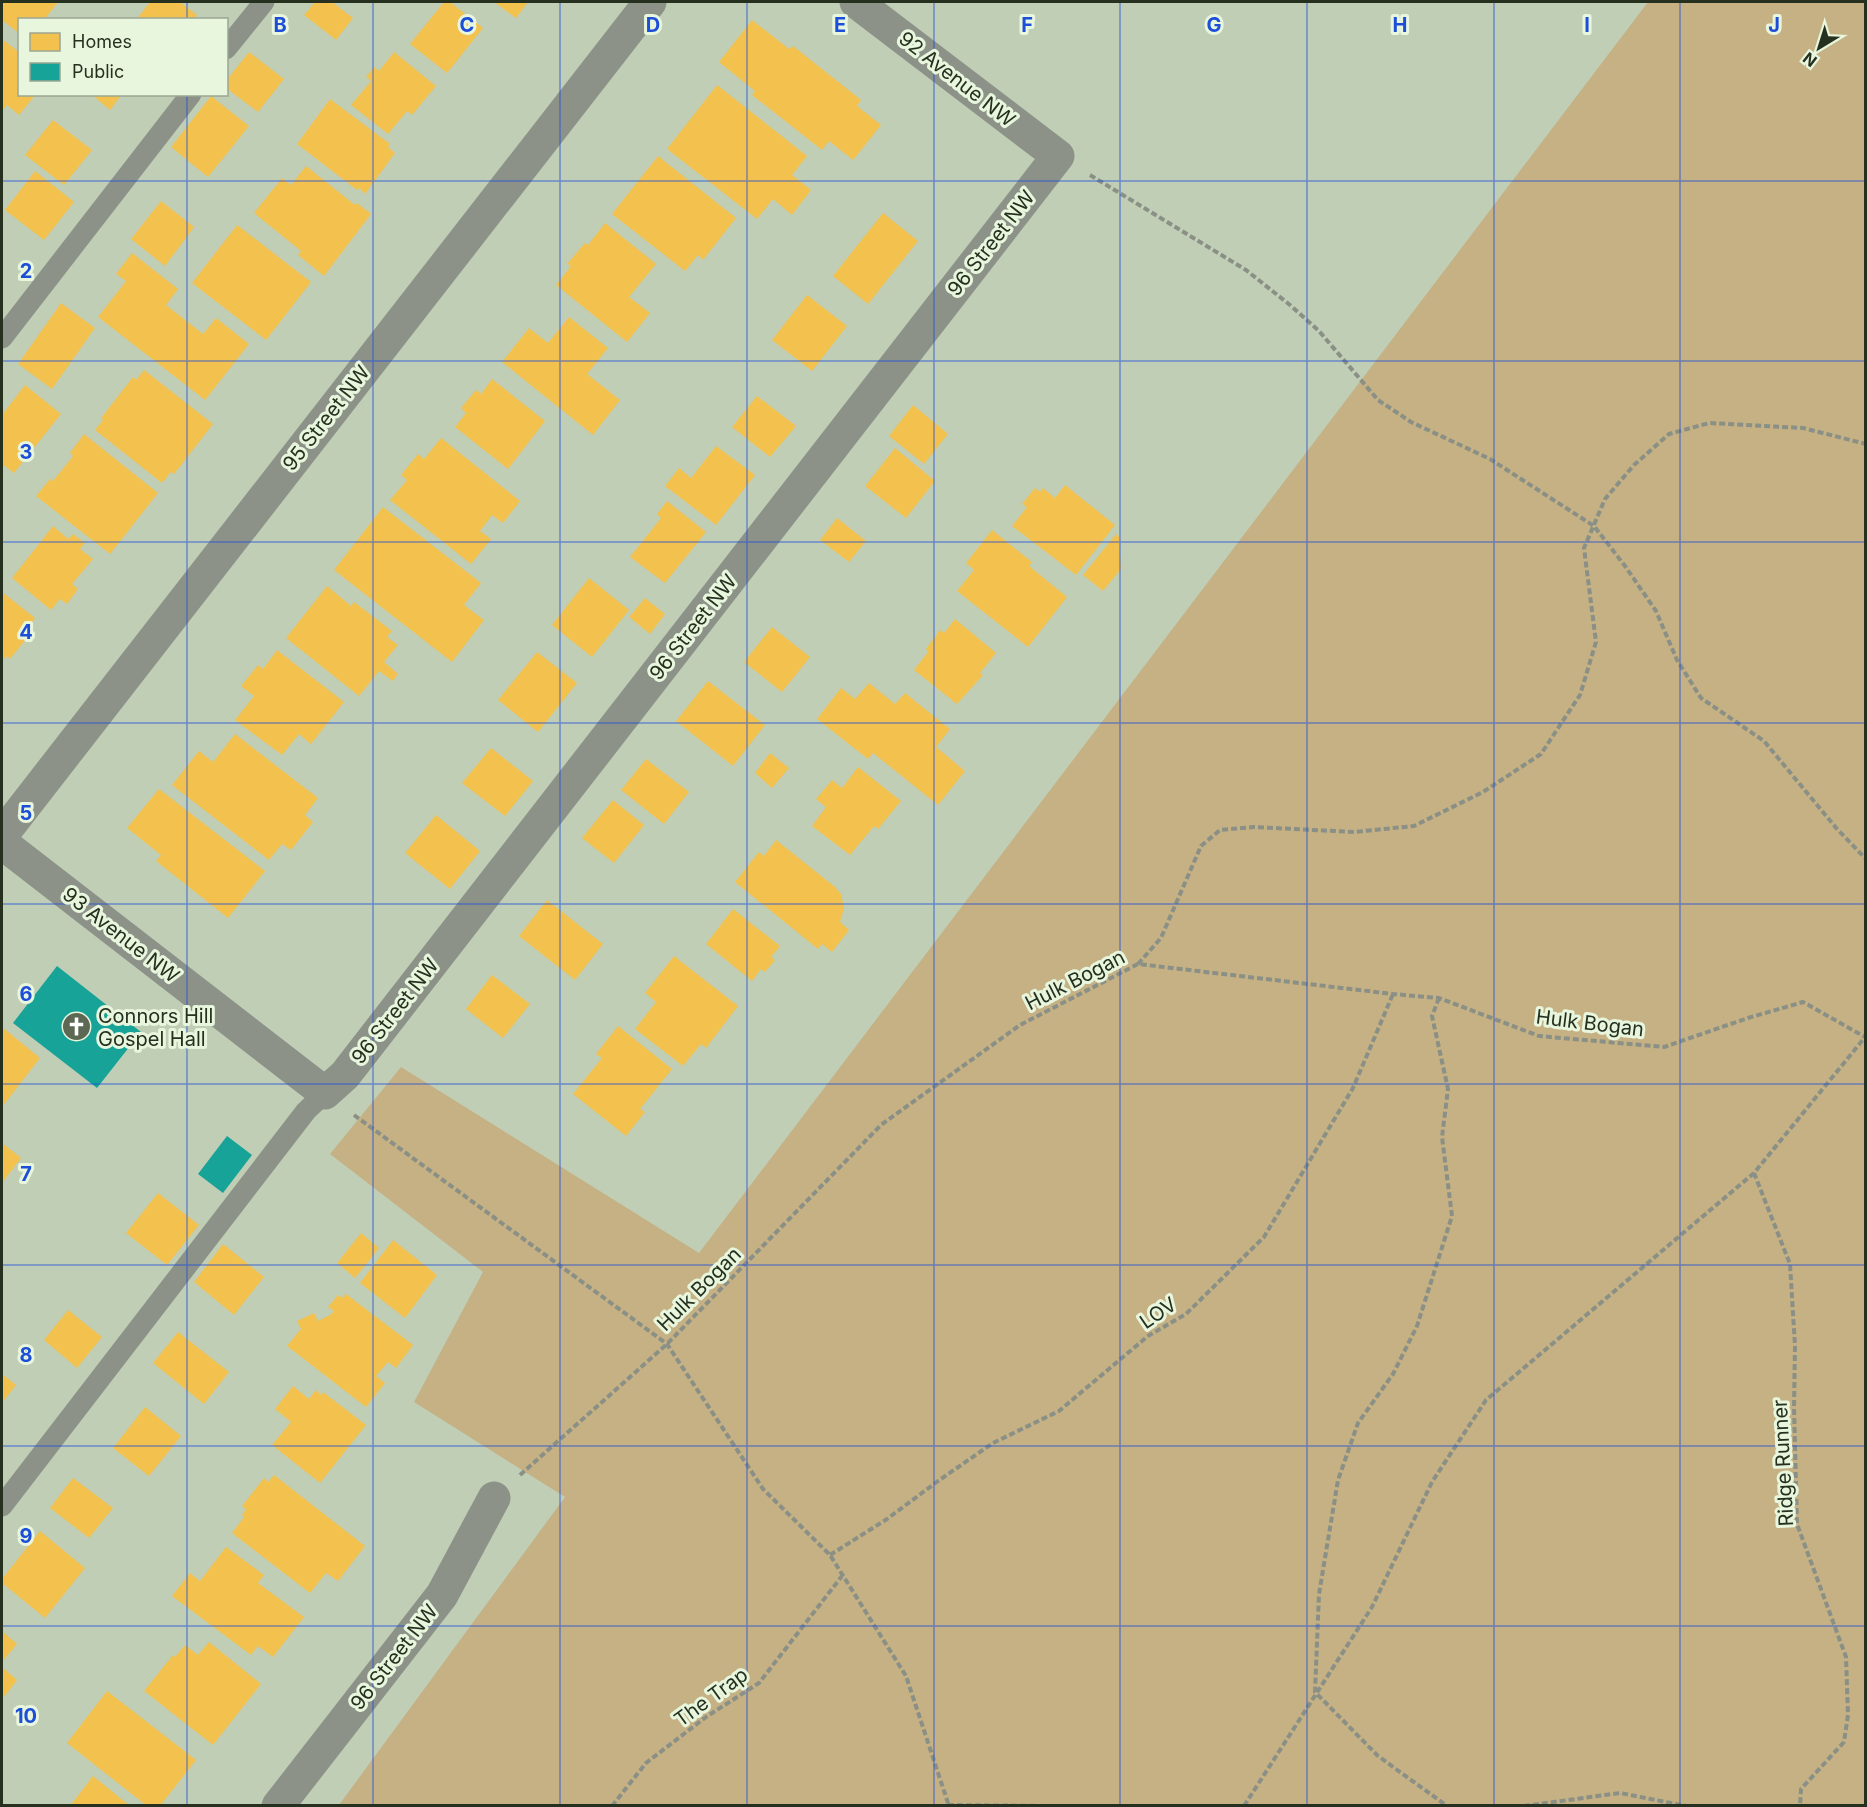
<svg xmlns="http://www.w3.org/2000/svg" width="1867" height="1807" font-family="Inter,sans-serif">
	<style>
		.forest { fill: #c5b184 }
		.homes { fill: #f2c14e }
		.public { fill: #17a398 }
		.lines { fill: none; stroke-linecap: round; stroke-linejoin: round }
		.path { stroke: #8a9085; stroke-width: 4; stroke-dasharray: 6 3; stroke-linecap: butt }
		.service { stroke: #8c9288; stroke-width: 21 }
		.minor { stroke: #8c9288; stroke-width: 33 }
		.grid { fill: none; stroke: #1d4ed8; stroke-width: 1.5; stroke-opacity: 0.55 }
		.labels { text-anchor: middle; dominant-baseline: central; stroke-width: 6; stroke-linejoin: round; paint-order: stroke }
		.street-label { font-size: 20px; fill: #26301f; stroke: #e8f6de }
		.poi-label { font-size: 20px; fill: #26301f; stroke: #e8f6de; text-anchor: start }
		.grid-label { font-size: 20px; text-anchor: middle; font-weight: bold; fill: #1d4ed8; stroke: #e8f6de; stroke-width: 6; stroke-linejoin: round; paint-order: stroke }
	</style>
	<rect width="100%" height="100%" fill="#c0ceb6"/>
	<path class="forest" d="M1648 2H1865V1805H339L565 1497 414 1402 483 1272 330 1154 401 1067 699 1253Z"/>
	<path class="homes" d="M2 2H58L44 20H20V34L2 20Z
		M150 2H180L197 15 193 20H136Z
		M315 2H332L353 18 336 40 304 15Z
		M444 2H450L483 28 447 73 410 44Z
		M494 2H528L516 18Z
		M752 20 789 49 793 46 861 100 857 106 881 125 853 160 829 141 822 150 752 95 755 91 719 62Z
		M2 39 20 53V94H36L19 115 7 105 2 112Z
		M249 52 284 79 258 112 226 88V81Z
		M394 52 436 86 412 115 407 111 388 134 351 105 371 81 366 77 374 67 379 71Z
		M717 85 807 156 792 175 811 190 792 215 773 199 757 219 667 149Z
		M91 94H122L110 110Z
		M211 96 249 126 208 177 171 147Z
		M330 99 390 144 388 147 395 153 365 194 359 188 357 190 297 144Z
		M53 120 92 150 64 185 25 155Z
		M658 156 736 218 703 260 698 255 685 271 612 214Z
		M306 166 355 205 357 203 371 214 324 276 298 255 301 251 254 213 282 178 291 185Z
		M35 171 74 202 44 240 5 210Z
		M161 201 194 227 165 266 131 239Z
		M883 213 918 241 868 304 833 276Z
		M605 223 656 264 629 297 650 313 627 342 556 285 571 266 567 264 585 243 588 245Z
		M237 225 311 282 266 340 192 283Z
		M132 253 178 289 166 305 203 334 216 318 249 344 205 400 98 317 126 281 116 274Z
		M807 295 847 326 812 371 772 340Z
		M61 303 95 328 52 389 18 364Z
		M569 317 608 348 587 374 620 400 593 435 502 362 529 328 548 343Z
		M144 370 213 424 174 474 171 472 162 483 95 430 103 420 101 418 133 377 136 380Z
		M492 379 545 421 508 469 455 427 466 413 461 408 476 390 481 394Z
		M25 385 61 414 14 473 2 464V415Z
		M757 396 796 426 770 457 732 427Z
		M913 405 948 434 924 464 889 436Z
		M84 434 158 493 110 554 36 496 50 479 53 481 73 456 70 453Z
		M441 438 520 501 503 523 492 515 480 531 491 539 471 564 390 500 407 480 401 475 418 454 424 459Z
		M716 446 755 475 716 525 665 486 679 468 691 478Z
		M895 448 935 481 906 518 865 486Z
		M1065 485 1115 525 1076 575 1012 526 1027 507 1022 504 1035 488 1040 492 1043 488 1055 498Z
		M667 501 706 532 665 583 630 557 661 518 657 514Z
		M383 507 481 583 464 605 484 620 452 662 334 570Z
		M837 518 866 541 849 562 820 540Z
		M53 526 68 539 73 534 85 543 80 549 93 559 72 584 78 589 67 604 60 599 51 610 12 578Z
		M992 530 1032 562 1029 566 1067 597 1028 647 957 591 974 570 966 563Z
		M1116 534 1119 537 1121 569 1103 591 1083 575Z
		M589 578 629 610 592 657 552 625Z
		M327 586 351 606 354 602 392 631 387 637 398 645 384 662 398 674 393 681 379 671 359 696 286 638Z
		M2 592 35 618 22 635 27 638 10 659 6 656 2 662Z
		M645 598 665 614 650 634 629 617Z
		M955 619 996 653 980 673 983 675 957 704 914 670 928 652 926 649 940 630 944 633Z
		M772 627 810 657 782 692 744 662Z
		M277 650 344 702 311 744 299 734 282 755 235 720 254 696 241 686 258 665 263 669Z
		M537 652 577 683 538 732 498 700Z
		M708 681 765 725 733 766 676 721Z
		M869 683 895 704 905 693 950 729 936 747 965 771 938 805 873 753 868 759 817 719 841 688 855 699Z
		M235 734 318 798 305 815 313 822 291 850 282 844 269 860 172 785 199 751 213 762Z
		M491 748 533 781 505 816 462 783Z
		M770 753 789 768 772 788 755 773Z
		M646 759 689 792 664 824 621 790Z
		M858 767 901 801 878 829 874 826 850 855 812 826 826 807 816 799 832 780 842 788Z
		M159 789 265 871 228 918 156 861 161 855 127 828Z
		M613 800 644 825 614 863 582 838Z
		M436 815 480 851 450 889 405 853Z
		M776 840 835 887 841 894 844 908 840 922 849 930 832 952 822 944 818 949 735 882 759 852 764 856Z
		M547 900 603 944 575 980 519 936Z
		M733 909 780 946 771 957 775 960 765 972 761 969 752 981 706 944Z
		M674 956 738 1006 706 1048 701 1044 683 1066 635 1029 656 1002 645 993Z
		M492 975 530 1004 503 1038 466 1009Z
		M618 1026 672 1069 640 1109 645 1112 626 1136 573 1094 602 1058 596 1054Z
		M2 1027 40 1058 2 1107Z
		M2 1143 21 1158 2 1183Z
		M158 1193 199 1225 167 1265 126 1233Z
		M361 1233 379 1248 355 1278 337 1263Z
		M393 1240 437 1275 405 1318 360 1283Z
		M223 1244 264 1277 234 1315 194 1282Z
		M346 1294 413 1345 396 1368 388 1362 376 1376 385 1383 366 1407 287 1346 301 1329 297 1321 314 1313 318 1321 330 1315 334 1311 328 1307 338 1295 342 1298Z
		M68 1310 102 1337 77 1368 44 1340Z
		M178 1332 229 1372 204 1404 153 1363Z
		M2 1374 16 1385 2 1403Z
		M293 1386 309 1399 316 1390 321 1395 323 1392 366 1425 320 1483 272 1445 291 1422 275 1409Z
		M145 1407 181 1436 149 1476 113 1448Z
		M274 1475 365 1546 338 1581 326 1573 310 1593 232 1533 244 1517 242 1515 246 1509 242 1506 264 1478 268 1482Z
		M73 1478 113 1508 89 1538 50 1508Z
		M40 1531 85 1568 45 1618 2 1583V1579Z
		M226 1547 264 1575 258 1583 304 1617 273 1657 258 1646 251 1655 172 1596 190 1573 200 1581Z
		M2 1631 17 1644 2 1662Z
		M209 1642 261 1684 213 1745 144 1691 173 1655 175 1657 185 1645 198 1655Z
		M2 1667 17 1680 5 1696 2 1694Z
		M107 1691 196 1760 160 1806H147L67 1743Z
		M93 1776 130 1806H70Z"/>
	<path class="public" d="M57 966 141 1032 97 1088 13 1023Z
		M227 1136 252 1155 223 1193 198 1174Z"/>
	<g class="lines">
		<path class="path" d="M1090 175 1246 270 1290 305 1319 331 1378 400 1411 422 1490 459 1594 526 1625 566 1656 611 1677 660 1701 698 1764 741 1837 829 1866 859
			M1138 964 1161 938 1201 846 1220 830 1254 827 1354 832 1414 826 1483 792 1541 754 1580 695 1596 642 1584 548 1605 499 1634 465 1669 434 1709 423 1803 428 1866 444
			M1439 998 1432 1016 1448 1089 1442 1137 1452 1216 1417 1326 1393 1374 1358 1423 1338 1480 1319 1594 1315 1692 1378 1756 1447 1806
			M354 1115 667 1344 763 1489 830 1555 906 1676 949 1806
			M1754 1173 1790 1264 1795 1346 1794 1407 1797 1524 1846 1657 1848 1715 1844 1742 1801 1789 1800 1806
			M520 1475 667 1344 881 1125 1020 1025 1138 964 1393 994 1439 998 1539 1036 1664 1047 1748 1018 1803 1002 1865 1037
			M830 1555 887 1519 938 1481 993 1443 1059 1411 1148 1336 1186 1314 1264 1237 1353 1088 1393 994
			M948 1805 1050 1806
			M612 1806 646 1763 706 1717 759 1683 842 1576
			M1244 1806 1372 1607 1432 1482 1486 1400 1754 1173 1866 1036
			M1524 1806 1620 1793 1686 1806"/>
		<path class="service" d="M226 49 264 2
			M2 338 191 94
			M2 1506 306 1111 325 1093"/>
		<path class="minor" d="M2 835 650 2
			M2 843 325 1093 345 1075 1058 156 856 2
			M278 1806 442 1595 494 1498"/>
	</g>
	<path class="grid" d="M187 2V20M373 2V1806M560 2V1806M747 2V1806M934 2V1806M1120 2V1806M1307 2V1806M1494 2V1806M1680 2V1806M187 94V1806M2 181H1866M2 361H1866M2 542H1866M2 723H1866M2 904H1866M2 1084H1866M2 1265H1866M2 1446H1866M2 1626H1866"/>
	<defs>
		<symbol id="church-disc" viewBox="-11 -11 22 22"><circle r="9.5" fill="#5c6754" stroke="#e8f6de"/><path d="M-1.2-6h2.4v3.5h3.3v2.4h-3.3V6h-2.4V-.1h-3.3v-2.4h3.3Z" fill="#fff"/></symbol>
	</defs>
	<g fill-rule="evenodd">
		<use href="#church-disc" x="60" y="1010" width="33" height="33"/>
	</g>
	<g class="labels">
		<g class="street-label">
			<text transform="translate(957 79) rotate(38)">92 Avenue NW</text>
			<text transform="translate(991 243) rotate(-52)">96 Street NW</text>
			<text transform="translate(326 418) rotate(-52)">95 Street NW</text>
			<text transform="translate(693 627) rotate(-52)">96 Street NW</text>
			<text transform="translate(121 935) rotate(38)">93 Avenue NW</text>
			<text transform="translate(1075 980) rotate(-27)">Hulk Bogan</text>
			<text transform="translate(395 1011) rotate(-52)">96 Street NW</text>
			<text transform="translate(1590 1023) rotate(7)">Hulk Bogan</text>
			<text transform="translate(699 1289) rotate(-45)">Hulk Bogan</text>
			<text transform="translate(1158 1313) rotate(-34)">LOV</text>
			<text transform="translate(1783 1463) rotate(-93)">Ridge Runner</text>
			<text transform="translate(394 1657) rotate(-52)">96 Street NW</text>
			<text transform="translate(711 1697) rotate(-36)">The Trap</text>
		</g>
		<g class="poi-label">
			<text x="98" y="1016">Connors Hill<tspan x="98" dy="23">Gospel Hall</tspan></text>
		</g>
	</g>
	<g class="grid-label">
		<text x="280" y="32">B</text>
		<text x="467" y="32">C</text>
		<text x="653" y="32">D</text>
		<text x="840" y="32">E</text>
		<text x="1027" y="32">F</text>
		<text x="1214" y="32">G</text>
		<text x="1400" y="32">H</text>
		<text x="1587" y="32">I</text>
		<text x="1774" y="32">J</text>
		<text x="26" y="278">2</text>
		<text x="26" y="459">3</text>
		<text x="26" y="639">4</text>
		<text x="26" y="820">5</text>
		<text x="26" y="1001">6</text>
		<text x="26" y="1181">7</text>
		<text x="26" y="1362">8</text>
		<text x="26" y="1543">9</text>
		<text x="26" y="1723">10</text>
	</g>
	<rect width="1867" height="1807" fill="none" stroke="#26301f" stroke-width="6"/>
	<rect x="18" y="18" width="210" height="78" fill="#e8f6de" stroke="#9aa792" stroke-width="1.5"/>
	<rect x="30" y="33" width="30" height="18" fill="#f2c14e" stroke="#9aa792" stroke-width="1.5"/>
	<text x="72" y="48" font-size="18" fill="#26301f">Homes</text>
	<rect x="30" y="63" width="30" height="18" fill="#17a398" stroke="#9aa792" stroke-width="1.5"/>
	<text x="72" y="78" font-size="18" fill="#26301f">Public</text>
	<g transform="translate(1819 48) rotate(218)" stroke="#e8f6de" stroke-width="4.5" paint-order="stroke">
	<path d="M0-4.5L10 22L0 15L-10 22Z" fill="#26301f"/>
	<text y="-9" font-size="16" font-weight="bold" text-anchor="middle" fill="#26301f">N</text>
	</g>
</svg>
